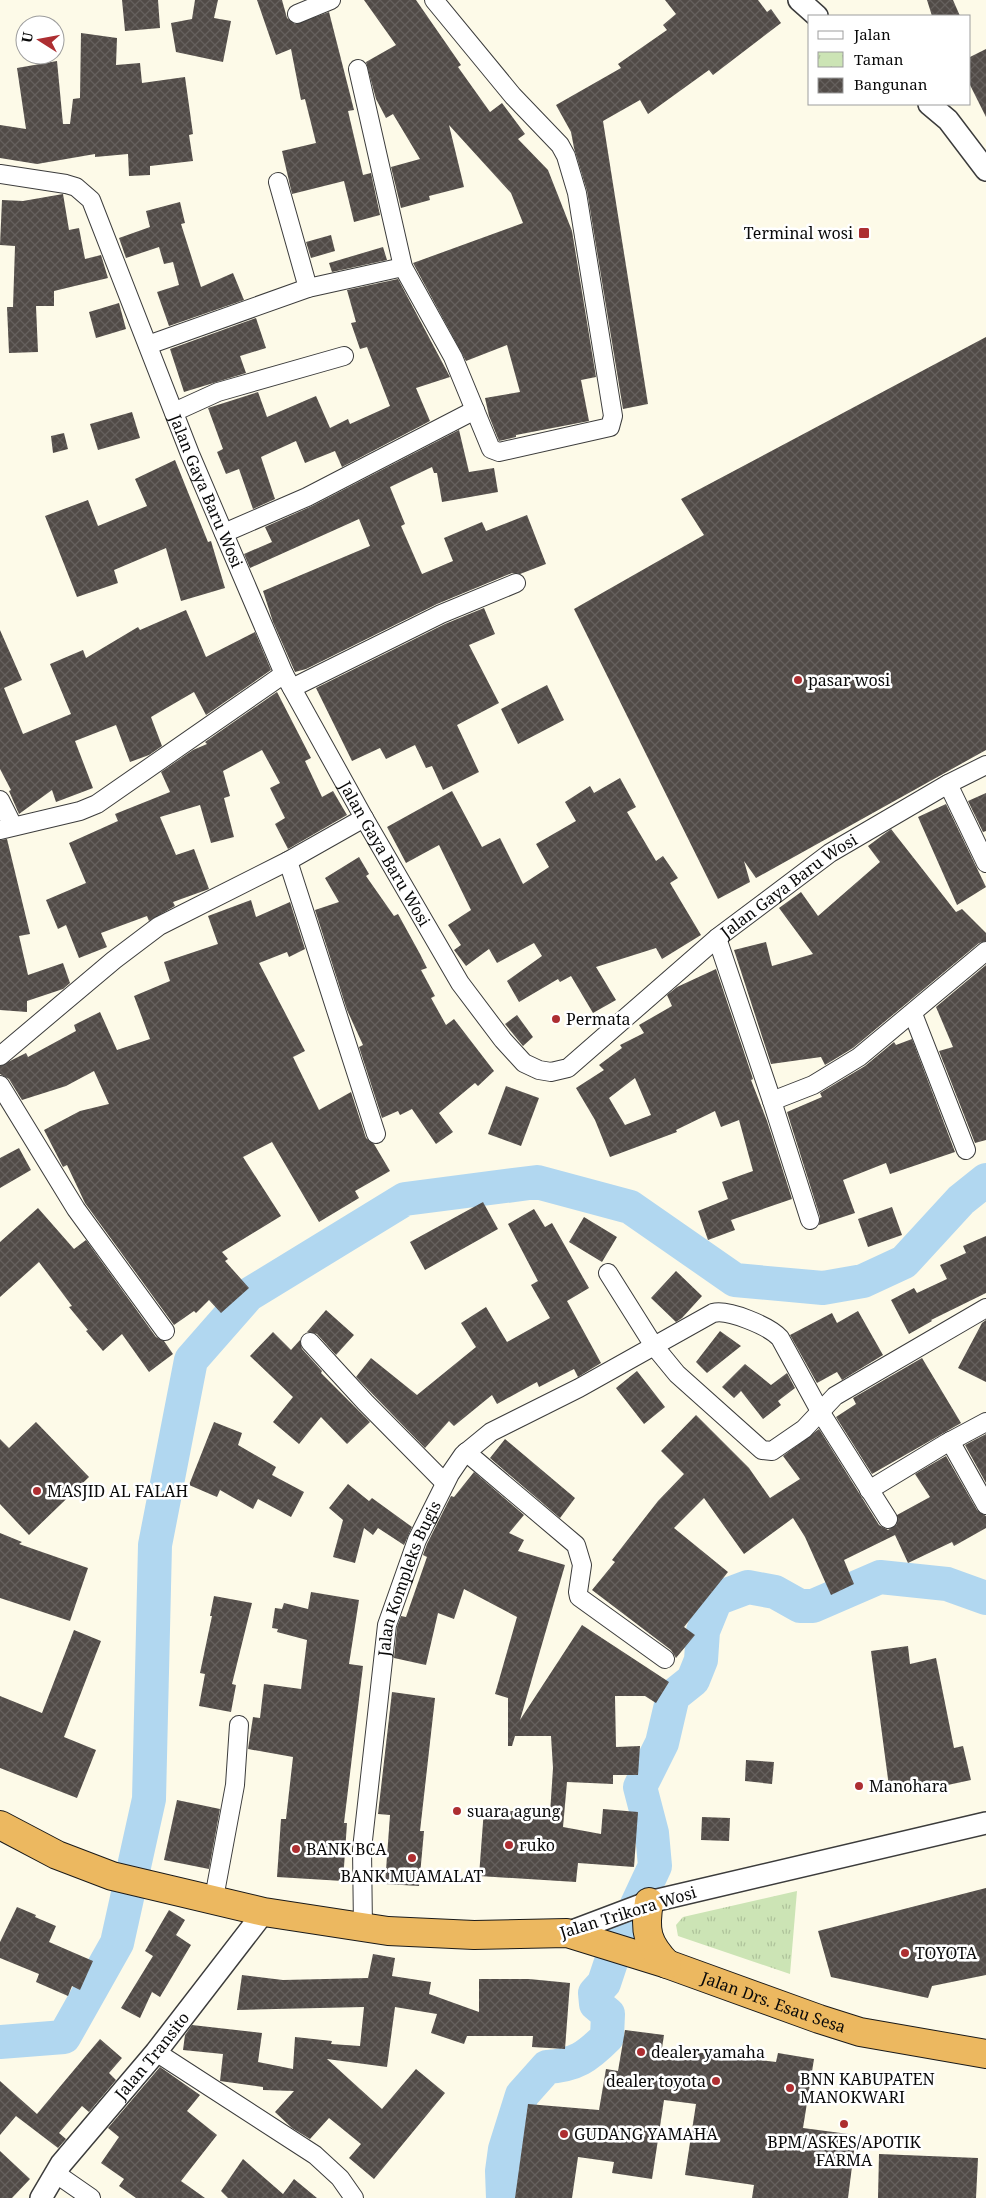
<svg xmlns="http://www.w3.org/2000/svg" width="986" height="2198" font-family="'Noto Serif',serif">
	<style>
		.park { fill: url(#park-tufts) }
		.lines { fill: none; stroke-linecap: round; stroke-linejoin: round }
		.river { stroke: #b1d7f0; stroke-width: 34 }
		.building { fill: url(#building-cross-hatch); fill-rule: evenodd }
		.minor-casing { stroke: #3c3c3c; stroke-width: 20 }
		.tertiary-casing { stroke: #3c3c3c; stroke-width: 24 }
		.trunk-casing { stroke: #1a1a1a; stroke-width: 30 }
		.minor { stroke: #fff; stroke-width: 18 }
		.tertiary { stroke: #fff; stroke-width: 21 }
		.trunk { stroke: #ecb860; stroke-width: 28 }
		.poi-dot { fill: #ad2e31; stroke: #fff; stroke-width: 2 }
		.labels { text-anchor: middle; dominant-baseline: central; stroke-width: 5; stroke-linejoin: round; paint-order: stroke }
		.poi-label { font-size: 16px; fill: #090909; stroke: #fff; text-anchor: start }
		.street-label { font-size: 16px; fill: #090909; stroke: #fff }
	</style>
	<defs>
		<pattern id="park-tufts" width="24" height="20" patternUnits="userSpaceOnUse" patternTransform="scale(1.25)"><rect width="24" height="20" fill="#cce4b5"/><path d="M3 7l-1-3M5 7V3M7 7l1-3M15 17l-1-3M17 17v-4M19 17l1-3" fill="none" stroke="#aec29a"/></pattern>
		<pattern id="building-cross-hatch" width="8" height="8" patternUnits="userSpaceOnUse" patternTransform="scale(1.25)"><rect width="8" height="8" fill="#514b47"/><path d="M0 0l8 8M0 8l8-8" fill="none" stroke="#65605d"/></pattern>
	</defs>
	<rect width="100%" height="100%" fill="#fdfae8"/>
	<path class="park" d="M797 1891 790 1974 678 1936 676 1925 683 1917Z"/>
	<g class="lines">
		<path class="river" d="M0 2042 64 2037 117 1943 149 1799 155 1545 191 1360 248 1295 405 1199 537 1182 630 1207 735 1280 823 1288 863 1281 904 1262 961 1200 986 1180
			M503 2198 502 2171 505 2149 522 2095 547 2067C576 2065 587 2057 607 2037L608 2014 596 2004 595 1993 604 1983 613 1956 655 1866 652 1833 640 1787 662 1743 673 1696 693 1680 701 1660 703 1631 716 1599 748 1587 775 1592 800 1606H813L880 1577 947 1584 986 1598"/>
	</g>
	<path class="building" d="M122 0H158L160 28 125 31Z
		M195 0H218L214 18 231 21 223 62 176 52 171 23 192 19Z
		M257 0H282L287 18 295 24 329 12 354 110 348 111 363 175 371 173 380 215 354 222 344 181 292 194 282 151 316 143 305 99 301 100 291 49 276 55Z
		M364 0H416L461 65 458 67 490 112 502 103 525 134 518 139 548 170 572 231 596 377 581 380 589 421 516 435V437L499 441 489 416 485 398 520 392 507 345 466 361 413 263 523 223 511 193 449 125 464 187 429 196 430 200 401 208 391 167 420 159 393 114 386 118 376 99 366 62 396 45Z
		M665 0H758L767 12 771 9 781 23 713 75 709 70 648 114 640 100 603 121 648 404 623 409 587 191 574 148 571 132 556 105 621 68 618 64 667 30 663 25 676 14Z
		M927 0H953L960 16H932Z
		M81 33 117 38 116 65 140 63 142 83 185 77 193 134 189 135 193 161 150 166V175L129 176 128 154 95 157V154L37 164 0 158V125L26 129 17 68 57 61 63 124H70L73 99 80 98Z
		M986 49V117L970 85V57Z
		M63 194 69 230 79 228 85 259 101 255 108 278 54 291V306H36L38 352 9 353 7 307H13L15 246 0 245 2 200 23 201Z
		M180 202 185 223 181 224 201 287 233 273 244 300 169 326 157 292 179 285 173 262 164 264 159 247 126 258 119 238 150 227 146 211Z
		M331 235 335 251 311 258 306 242Z
		M383 247 387 260 332 272 329 263Z
		M398 279 450 377 416 388 430 421 342 467 335 451 305 463 296 441 261 457 275 499 253 509 239 469 226 474 217 452 223 449 208 408 258 392 267 417 316 396 330 428 348 419 350 424 390 406 367 347 360 349 351 323 356 322 347 290Z
		M119 303 126 329 96 338 89 312Z
		M256 318 266 348 240 356 246 373 184 392 170 349Z
		M986 337V750L756 878 744 861 750 882 718 899 574 609 704 535 681 499Z
		M132 412 140 438 98 450 90 424Z
		M459 430 469 472 494 468 498 492 442 502 437 473H434L432 467 390 487 405 524 401 526 422 574 453 561 444 538 482 522 486 531 527 515 546 564 520 574 512 573 437 604 306 669 295 672 273 622 263 591 370 546 359 519 250 568 244 554 272 542 265 527 312 506Z
		M64 433 68 449 53 453 51 436Z
		M175 460 208 542 211 541 225 588 181 601 166 548 114 570 118 583 77 597 45 516 88 500 98 526 147 506 135 479Z
		M484 608 495 634 469 645 499 703 457 725 479 772 443 790 432 766 426 768 415 745 386 759 380 748 352 761 316 688 445 624Z
		M186 610 206 657 255 632 271 670 206 715 194 692 151 717 162 746 149 755 130 762 116 725 75 741 93 788 56 802 52 790 19 814 9 791 11 790 0 769V630L22 680 4 688 23 734 71 714 50 664 83 650 86 658 138 627 140 630Z
		M547 685 564 720 518 744 501 709Z
		M277 692 311 758 305 761 322 797 333 791 347 815 288 849 275 824 285 818 270 788 280 783 262 750 223 771 230 796 224 798 234 837 211 843 200 805 160 817 176 855 194 849 209 889 173 902 175 906 149 921 147 916 101 933 107 947 79 958 66 925 58 929 46 900 86 883 69 843 118 821 115 814 170 792 161 772 193 750 207 744 205 742Z
		M620 778 636 807 627 812 656 861 663 856 678 878 670 883 701 935 662 959 656 948 596 967 616 1000 593 1013 571 976 560 982 558 979 519 1002 507 981 542 956 534 943 497 963 489 949 466 966 454 950 461 945 448 925 471 910 439 845 406 863 387 827 452 791 482 847 500 838 523 884 549 867 536 844 576 821 565 802 590 786 594 793Z
		M986 793V831L983 832 968 801Z
		M946 804 986 887 957 905 918 817Z
		M891 829 956 912 962 909 986 933V941L979 943 853 1048 825 1065 821 1057 771 1064 734 950 766 942 772 966 813 954 779 908 801 892 818 916 880 862 868 846Z
		M7 839 30 934 19 936 28 975 63 963 70 983 63 989 27 1001V1012L0 1010V840Z
		M359 857 369 874 366 876 394 916 398 914 420 954 427 968 421 970 435 996 431 998 446 1025 454 1019 494 1071 478 1086 475 1083 439 1113 453 1132 436 1144 412 1109 400 1115 398 1111 382 1118 359 1047 363 1045 347 1010 315 910 339 902 325 878Z
		M251 900 256 917 290 902 305 949 289 957 287 952 259 963 305 1051 293 1057 319 1110 351 1092 366 1138 374 1144 390 1171 355 1191 359 1198 319 1222 272 1142 243 1157 281 1216 222 1252 228 1259 225 1261 249 1288 221 1313 209 1300 196 1313 194 1311 174 1325 85 1203 67 1165 63 1167 44 1130 80 1111 109 1104 94 1071 66 1086 22 1100 9 1079 0 1074V1066L26 1053 28 1057 76 1031 74 1025 100 1012 117 1050 150 1039 134 996 170 981 164 962 218 944 208 916Z
		M986 965V1140L975 1143 939 1051 953 1047 936 1007Z
		M716 969 753 1079 751 1080 767 1121 792 1199 731 1220 735 1230 708 1240 698 1211 728 1199 722 1182 753 1171 739 1120 721 1127 715 1111 676 1130 677 1132 610 1157 595 1120 576 1088 604 1070 599 1065 622 1048 620 1045 644 1033 639 1025 672 1006 667 995 677 987ZM635 1078 651 1115 625 1125 609 1098Z
		M517 1015 533 1037 523 1046 505 1024Z
		M912 1039 955 1152 890 1174 886 1163 843 1180 855 1213 819 1225 820 1217 787 1112 822 1097 820 1093 865 1066 894 1042 896 1045Z
		M506 1086 539 1098 521 1146 488 1134Z
		M19 1148 31 1170 0 1188V1158Z
		M483 1202 498 1229 425 1270 410 1242Z
		M892 1207 902 1235 868 1247 858 1219Z
		M38 1208 74 1249 86 1240 156 1337 164 1341 173 1354 149 1372 122 1334 103 1351 86 1331 88 1330 69 1307 72 1306 39 1262 0 1297V1242Z
		M534 1209 545 1227 552 1223 589 1288 567 1301 601 1363 578 1377 574 1369 539 1387 537 1382 497 1404 492 1395 454 1426 449 1421 425 1448 356 1377 371 1358 417 1395 476 1347 461 1323 486 1307 507 1342 550 1318 531 1285 538 1281 508 1224Z
		M584 1217 617 1237 602 1262 569 1242Z
		M986 1236V1293L931 1320 932 1321 909 1334 891 1300 914 1288 917 1293 947 1279 940 1265 966 1253 963 1246Z
		M676 1271 702 1296 682 1318 676 1322 651 1298Z
		M326 1310 354 1335 336 1355 317 1334 307 1332Z
		M858 1311 883 1355 842 1380 837 1372 817 1383 790 1335 832 1313 837 1323Z
		M986 1320V1382L958 1368 982 1323Z
		M720 1331 741 1346 707 1373 696 1362Z
		M273 1332 291 1350 300 1340 302 1349 322 1371 321 1373 370 1422 347 1444 321 1417 299 1444 273 1422 293 1397 250 1356Z
		M922 1358 961 1423 872 1474 836 1417 856 1404 853 1398Z
		M745 1364 771 1385 787 1373 795 1388 778 1401 781 1405 763 1419 741 1391 734 1398 722 1387Z
		M637 1371 665 1407 644 1424 616 1388Z
		M696 1415 749 1468 770 1498 800 1479 783 1456 819 1429 879 1525 888 1530 897 1524V1515L930 1497 915 1474 946 1456 977 1510 986 1516V1528L954 1546 952 1542 908 1563 895 1535 844 1560 854 1584 831 1595 805 1537 793 1518 744 1554 704 1498 674 1528 728 1572 684 1627 695 1635 676 1658 671 1650 592 1590 615 1562 612 1560 658 1501 684 1474 661 1451Z
		M36 1422 89 1477 29 1535 0 1504V1439L9 1448Z
		M214 1422 242 1433 238 1445 276 1467 272 1475 304 1492 291 1517 258 1499 253 1509 220 1490 217 1497 189 1485Z
		M986 1434V1483L965 1445Z
		M505 1439 575 1498 560 1518 490 1458Z
		M474 1472 524 1515 509 1533 524 1540 518 1551 565 1565 520 1720 582 1625 669 1682 656 1703 645 1696H615L616 1747 640 1746 638 1775H613V1784L567 1782 563 1827 601 1834 603 1809 638 1812 634 1867 578 1863 576 1882 479 1876 484 1809 550 1814 553 1768 551 1736H515L512 1746H508V1698L495 1694 517 1617 464 1589 454 1619 438 1613 426 1665 394 1658 397 1627 401 1616 406 1617 427 1557 423 1555 427 1544 451 1496 454 1497Z
		M348 1484 369 1501 372 1498 412 1527 404 1545 378 1528 373 1535 364 1528 355 1563 333 1557 343 1520 329 1508Z
		M0 1533 22 1542 19 1544 88 1568 70 1621 0 1598Z
		M311 1592 359 1600 349 1664 363 1666 344 1823H347L343 1881 277 1877 281 1819H286L293 1757 248 1749 253 1717 260 1718 264 1684 301 1689 307 1640 277 1632 278 1629 272 1628 275 1608 282 1609 284 1603 308 1609Z
		M214 1596 252 1603 232 1684 236 1685 231 1712 199 1706 205 1674 200 1673 212 1616H210Z
		M74 1630 101 1641 64 1737 96 1750 77 1798 0 1768V1696L42 1713Z
		M908 1646 910 1664 936 1658 954 1748 963 1746 971 1780 915 1792 890 1794 871 1651Z
		M392 1692 435 1698 420 1831H424L419 1886 385 1884 390 1815 378 1814Z
		M746 1760 774 1762 772 1784 745 1781Z
		M177 1800 220 1809 209 1869 164 1860Z
		M702 1817 730 1818 729 1841 701 1840Z
		M986 1888V1975L932 1986 928 1998 831 1977 818 1931Z
		M17 1907 36 1915 35 1917 56 1926 49 1942 93 1961 80 1990 72 1986 68 1996 36 1982 39 1974 0 1958V1942Z
		M169 1910 185 1920 176 1935 191 1945 160 1997 152 1992 140 2018 121 2008 153 1956 145 1951Z
		M373 1954 395 1958 392 1976 431 1982 429 1994 479 2012V1979H529L570 1983 565 2049 532 2047 533 2036H467L464 2044 431 2033 437 2014 395 2007 387 2067 327 2059 382 2109 416 2069 445 2093 374 2179 349 2158 361 2144 329 2118 310 2139 292 2128 275 2112 294 2091 263 2090V2087L220 2081 223 2054 183 2050 185 2035 192 2025 262 2033 258 2062 293 2069 295 2037 332 2041 331 2044 360 2046 364 2007 237 2010 242 1975 283 1980 368 1978Z
		M625 2030 664 2035 662 2048 776 2062 778 2053 814 2059 803 2128 856 2135 848 2198H752L754 2185 685 2175 696 2104 664 2100 652 2179 612 2173 614 2162 578 2157 572 2198H515L528 2104 599 2110 606 2069 618 2071Z
		M100 2039 122 2058 109 2073 116 2080 89 2112 82 2106 59 2133 66 2139 58 2148 16 2116 0 2135V2081L37 2114Z
		M160 2067 200 2095 187 2111 217 2135 181 2181 205 2198H136L119 2186 124 2179 101 2163 119 2137 108 2128Z
		M0 2151 30 2179 12 2198H0Z
		M879 2154 978 2158 976 2198H878Z
		M243 2159 283 2194 294 2179 317 2198H228L221 2191Z"/>
	<g class="lines">
		<defs>
			<g id="minor">
				<path d="M297 14 331 0"/>
				<path d="M358 69 403 267 453 357 491 449 499 452 610 427 613 416 577 193 566 156 560 145 513 96 434 0"/>
				<path id="s1" d="M0 174 66 184 76 187 91 200 190 454 284 674 364 818 460 983 503 1040 524 1063 539 1070 551 1072 568 1068 717 938 830 853 948 784 986 765"/>
				<path d="M278 182 308 288"/>
				<path d="M148 345 308 288 403 267"/>
				<path d="M174 412 218 392 344 356"/>
				<path d="M224 533 307 497 475 410"/>
				<path d="M292 688 441 614 516 583"/>
				<path d="M948 784 986 863"/>
				<path d="M0 800 13 826"/>
				<path d="M0 830 80 811 97 804 284 674"/>
				<path d="M288 861 376 1134"/>
				<path d="M717 938 772 1101"/>
				<path d="M913 1014 966 1150"/>
				<path d="M0 1056 114 960 159 926 288 861 364 818"/>
				<path d="M0 1085 76 1209 165 1331"/>
				<path d="M810 1220 772 1101 813 1085 859 1057 986 951"/>
				<path d="M608 1273 654 1346 677 1374 762 1450 772 1451 804 1429 835 1396 986 1308"/>
				<path d="M310 1342 365 1402 445 1483"/>
				<path d="M950 1441 986 1505"/>
				<path d="M466 1452 576 1545 582 1565 578 1592 579 1597 665 1659"/>
				<path d="M869 1490 945 1444 986 1422"/>
				<path d="M214 1898 235 1785 239 1725"/>
				<path id="s2" d="M363 1929 362 1849 387 1625 417 1540 450 1474 463 1455 491 1432 579 1388 713 1313C728 1309 769 1326 780 1338L821 1413 888 1519"/>
				<path d="M156 2052 315 2155 340 2178 354 2198"/>
				<path d="M55 2173 91 2198"/>
			</g>
			<g id="tertiary">
				<path d="M799 0 817 16"/>
				<path d="M929 104 948 120 986 170"/>
				<path d="M567 1933 649 1902 986 1823"/>
				<path id="s3" d="M41 2198 61 2164 156 2052 264 1912"/>
			</g>
			<g id="trunk">
				<path id="s4" d="M0 1825 57 1855 112 1876 264 1912 388 1931 474 1935 567 1933 667 1964 819 2019 860 2032 986 2054"/>
				<path d="M649 1902C644 1931 647 1943 667 1964"/>
			</g>
		</defs>
		<use href="#minor" class="minor-casing"/>
		<use href="#tertiary" class="tertiary-casing"/>
		<use href="#trunk" class="trunk-casing"/>
		<use href="#minor" class="minor"/>
		<use href="#tertiary" class="tertiary"/>
		<use href="#trunk" class="trunk"/>
	</g>
	<g class="poi-dot">
		<rect x="858" y="227" width="12" height="12" rx="2.5"/>
		<circle cx="798" cy="680" r="5"/>
		<circle cx="556" cy="1019" r="5"/>
		<circle cx="37" cy="1491" r="5"/>
		<circle cx="859" cy="1786" r="5"/>
		<circle cx="457" cy="1811" r="5"/>
		<circle cx="509" cy="1845" r="5"/>
		<circle cx="296" cy="1849" r="5"/>
		<circle cx="412" cy="1858" r="5"/>
		<circle cx="905" cy="1953" r="5"/>
		<circle cx="641" cy="2052" r="5"/>
		<circle cx="716" cy="2081" r="5"/>
		<circle cx="790" cy="2088" r="5"/>
		<circle cx="844" cy="2124" r="5"/>
		<circle cx="564" cy="2134" r="5"/>
	</g>
	<g class="labels">
		<g class="poi-label">
			<text x="853" y="233" text-anchor="end">Terminal wosi</text>
			<text x="808" y="680">pasar wosi</text>
			<text x="566" y="1019">Permata</text>
			<text x="47" y="1491">MASJID AL FALAH</text>
			<text x="869" y="1786">Manohara</text>
			<text x="467" y="1811">suara agung</text>
			<text x="519" y="1845">ruko</text>
			<text x="306" y="1849">BANK BCA</text>
			<text x="412" y="1876" text-anchor="middle">BANK MUAMALAT</text>
			<text x="915" y="1953">TOYOTA</text>
			<text x="651" y="2052">dealer yamaha</text>
			<text x="800" y="2079">BNN KABUPATEN<tspan x="800" dy="18">MANOKWARI</tspan></text>
			<text x="706" y="2081" text-anchor="end">dealer toyota</text>
			<text x="574" y="2134">GUDANG YAMAHA</text>
			<text x="844" y="2142" text-anchor="middle">BPM/ASKES/APOTIK<tspan x="844" dy="18">FARMA</tspan></text>
		</g>
		<g class="street-label">
			<text stroke="none"><textPath href="#s1" startOffset="410">Jalan Gaya Baru Wosi</textPath></text>
			<text stroke="none"><textPath href="#s1" startOffset="815">Jalan Gaya Baru Wosi</textPath></text>
			<text stroke="none"><textPath href="#s1" startOffset="1400">Jalan Gaya Baru Wosi</textPath></text>
			<text stroke="none"><textPath href="#s2" startOffset="356">Jalan Kompleks Bugis</textPath></text>
			<text transform="translate(628 1912) rotate(-17)">Jalan Trikora Wosi</text>
			<text stroke="none"><textPath href="#s4" startOffset="802">Jalan Drs. Esau Sesa</textPath></text>
			<text stroke="none"><textPath href="#s3" startOffset="181">Jalan Transito</textPath></text>
		</g>
	</g>
	<rect x="808" y="15" width="162" height="90" fill="#ffffff" stroke="#9d9d9d"/>
	<rect x="818" y="31" width="25" height="8" fill="#ffffff" stroke="#9d9d9d"/>
	<text x="854" y="40" font-size="15" fill="#090909">Jalan</text>
	<rect x="818" y="52" width="25" height="15" fill="url(#park-tufts)" stroke="#9d9d9d"/>
	<text x="854" y="65" font-size="15" fill="#090909">Taman</text>
	<rect x="818" y="78" width="25" height="15" fill="url(#building-cross-hatch)" stroke="#9d9d9d"/>
	<text x="854" y="90" font-size="15" fill="#090909">Bangunan</text>
	<g transform="translate(40 40) rotate(281)"><circle r="24" fill="#ffffff" stroke="#9d9d9d"/>
	<path d="M0-4L9 19L0 12L-9 19Z" fill="#ad2e31"/>
	<text y="-8" font-size="14" font-weight="bold" text-anchor="middle" fill="#090909">U</text>
	</g>
</svg>
